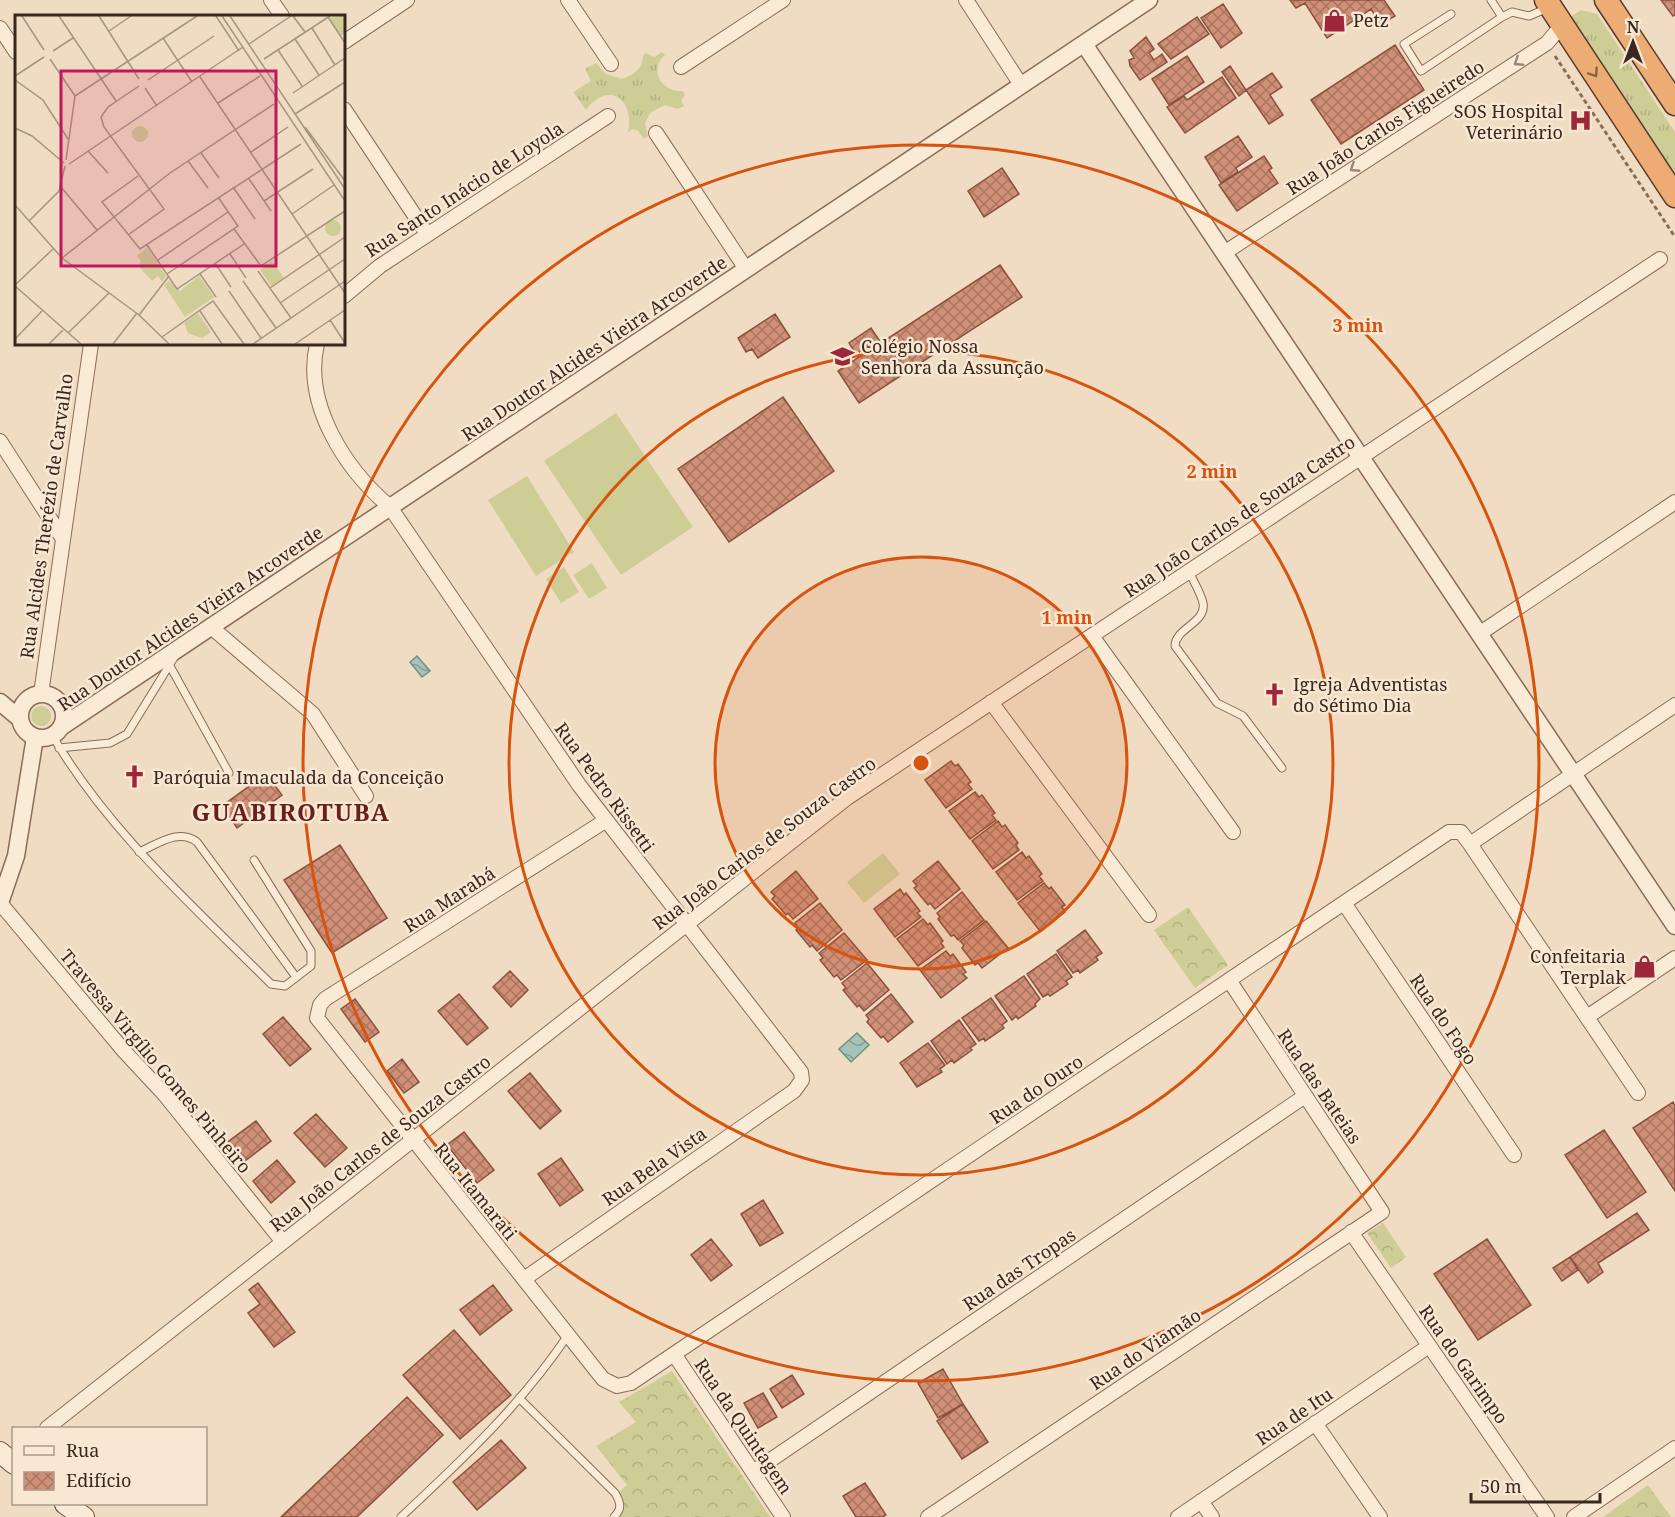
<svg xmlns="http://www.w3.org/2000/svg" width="1675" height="1517" font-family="'Noto Serif',serif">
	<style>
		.grass { fill: url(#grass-tufts) }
		.forest { fill: url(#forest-crowns) }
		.pitch { fill: #cfcd96 }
		.water { fill: url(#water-waves); stroke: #6b9283; stroke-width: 1.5 }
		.building { fill: url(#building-cross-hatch); stroke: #8c513d; stroke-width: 1.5 }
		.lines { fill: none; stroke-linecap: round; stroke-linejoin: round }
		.service-casing { stroke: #8b6c59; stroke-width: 9 }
		.minor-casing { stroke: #8b6c59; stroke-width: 16 }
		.tertiary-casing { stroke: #8b6c59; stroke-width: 19 }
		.secondary-casing { stroke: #6d4e3c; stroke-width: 22 }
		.trunk-casing { stroke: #593b2d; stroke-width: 25 }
		.path { stroke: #8b6c59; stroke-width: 3; stroke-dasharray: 4.5 3; stroke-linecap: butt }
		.service { stroke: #faebd7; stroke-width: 7 }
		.minor { stroke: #faebd7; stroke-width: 14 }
		.tertiary { stroke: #faebd7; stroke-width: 16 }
		.secondary { stroke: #faebd7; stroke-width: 20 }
		.trunk { stroke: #ecac74; stroke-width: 22 }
		.oneway { stroke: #9a897a }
		.oneway2 { stroke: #8a6344 }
		.ring { fill: none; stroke: #d7540e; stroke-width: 3 }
		.labels { text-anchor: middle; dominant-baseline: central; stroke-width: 5; stroke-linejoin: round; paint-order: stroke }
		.poi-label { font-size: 18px; fill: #3a271d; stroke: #f7e7d3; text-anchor: start }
		.street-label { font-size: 18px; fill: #3a271d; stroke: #f7e7d3 }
		.district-label { font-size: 24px; font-weight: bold; letter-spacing: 1.5px; fill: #69201b; stroke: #f7e7d3 }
		.inset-road { fill: none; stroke: #a79481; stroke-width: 1.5 }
		.view { fill: #c2185b; fill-opacity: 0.15; stroke: #c2185b; stroke-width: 3 }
		.inset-edge { fill: none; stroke: #3a271d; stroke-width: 3 }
		.centre { fill: #d7540e; stroke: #f7e7d3; stroke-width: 3 }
		.ring-label { font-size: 18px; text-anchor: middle; font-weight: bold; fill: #d7540e; stroke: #f7e7d3; stroke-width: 5; stroke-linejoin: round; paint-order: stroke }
	</style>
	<defs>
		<pattern id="grass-tufts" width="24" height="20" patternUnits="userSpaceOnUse" patternTransform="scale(1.5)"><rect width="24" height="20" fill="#cfcd96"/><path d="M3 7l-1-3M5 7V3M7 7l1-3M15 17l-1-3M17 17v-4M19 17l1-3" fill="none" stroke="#b2b081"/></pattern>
		<pattern id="forest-crowns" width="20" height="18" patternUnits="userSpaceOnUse" patternTransform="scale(1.5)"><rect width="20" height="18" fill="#cfcd96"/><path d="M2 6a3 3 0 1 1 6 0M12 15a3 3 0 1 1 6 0" fill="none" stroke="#b2b081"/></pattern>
		<pattern id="water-waves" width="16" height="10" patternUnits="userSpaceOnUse" patternTransform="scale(1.5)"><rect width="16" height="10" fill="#a5c3b6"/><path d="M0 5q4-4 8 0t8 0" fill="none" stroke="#879e93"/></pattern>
		<pattern id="building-cross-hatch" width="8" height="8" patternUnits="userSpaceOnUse" patternTransform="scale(1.5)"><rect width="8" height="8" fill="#d08f77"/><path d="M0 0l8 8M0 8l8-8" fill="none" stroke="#aa7561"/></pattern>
	</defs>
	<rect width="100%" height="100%" fill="#f0dcc3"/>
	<path class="grass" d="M1581 10 1597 14 1675 132V180L1567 19Z
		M662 52 665 55C648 69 662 93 683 91L685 95 681 100 684 106 678 109 665 105 651 112 645 123 648 136 644 139 638 131 633 129 628 132C635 99 608 80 586 110L573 92 591 81 585 69 596 63 606 74 622 79C635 74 642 69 643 56L646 53 654 57Z
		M31 716a10 10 0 1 1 20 0a10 10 0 1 1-20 0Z"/>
	<path class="forest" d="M1188 907 1228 965 1195 988 1154 930Z
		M1383 1223 1406 1257 1391 1268 1367 1233Z
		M672 1371 770 1517H617L623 1509 619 1492 627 1485 596 1446 636 1422 619 1402Z
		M1648 1485 1671 1517H1602H1603Z"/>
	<path class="pitch" d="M616 413 693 527 621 575 544 461Z
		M527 476 574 552 536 576 488 500Z
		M592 563 607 588 589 599 573 575Z
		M564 567 579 592 561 603 546 579Z
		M883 853 900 874 864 903 847 882Z"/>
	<path class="water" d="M417 656 430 671 422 677 410 662Z
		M857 1033 869 1045 851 1062 839 1049Z"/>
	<path class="building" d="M1290 0H1384L1395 16 1381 24 1371 9 1327 38 1305 3 1296 8Z
		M1661 0H1675V15L1673 16Z
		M1223 4 1242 33 1221 48 1201 18Z
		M1197 17 1209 34 1171 59 1158 44Z
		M1146 37 1154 49 1149 53 1154 60 1162 54 1167 62 1140 80 1130 66 1129 60 1134 58 1130 51Z
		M1395 45 1424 90 1341 144 1311 100Z
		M1187 56 1204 82 1169 105 1152 79Z
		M1230 66 1246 90 1239 96 1222 72Z
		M1272 73 1282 87 1270 95 1283 115 1269 124 1246 90Z
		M1222 77 1236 98 1185 133 1167 107 1184 96 1187 100Z
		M1238 136 1252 157 1236 168 1238 172 1221 183 1205 157Z
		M1264 156 1272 168 1269 170 1278 183 1237 211 1219 185Z
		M1002 168 1019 194 984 217 968 191Z
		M1000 265 1022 297 859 403 838 371 871 349 869 346 856 354 849 343 871 328 881 343Z
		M775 314 790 337 758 358 752 349 746 352 738 338Z
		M783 397 834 471 729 542 678 469Z
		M951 761 955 766 958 764 971 782 968 784 972 789 946 808 925 780Z
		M266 774 282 795 237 828 222 806Z
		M975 792 979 797 982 795 995 813 992 815 996 820 970 839 949 811Z
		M998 821 1002 827 1005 825 1018 843 1016 845 1019 850 993 869 972 841Z
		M340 845 387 918 332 953 284 880Z
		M1022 852 1026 858 1029 856 1042 874 1039 876 1043 881 1017 900 996 872Z
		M938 861 960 889 935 909 930 903 928 905 914 888 917 886 913 881Z
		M796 871 818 899 793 919 788 913 786 915 772 899 775 896 771 892Z
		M1044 883 1049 889 1051 887 1065 905 1062 907 1065 912 1040 931 1018 903Z
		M900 889 904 895 906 893 920 911 917 913 921 917 895 937 874 909Z
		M962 892 984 920 958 940 954 935 951 936 938 919 940 917 937 913Z
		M820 903 842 930 817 951 812 945 810 947 796 930 798 928 795 923Z
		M923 919 928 925 930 923 943 941 941 943 944 947 918 966 897 939Z
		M986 921 1008 948 982 968 978 963 975 965 962 948 964 945 960 941Z
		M1085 930 1102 953 1096 957 1098 960 1080 973 1078 970 1073 973 1057 951Z
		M844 933 867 960 841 980 837 975 834 977 820 960 823 958 819 953Z
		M946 951 950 956 953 954 966 972 963 974 967 978 941 998 920 970Z
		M1056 954 1072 977 1066 981 1068 984 1050 996 1048 994 1043 997 1027 974Z
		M867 963 889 990 864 1011 859 1005 857 1007 843 990 846 988 842 983Z
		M510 971 528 990 511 1007 493 987Z
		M1024 976 1040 999 1035 1004 1036 1006 1018 1019 1016 1016 1012 1020 995 996Z
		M459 994 488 1028 467 1045 438 1011Z
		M891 994 913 1022 888 1042 883 1036 881 1038 867 1022 869 1019 866 1015Z
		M991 998 1007 1021 1002 1025 1004 1028 985 1041 984 1038 979 1041 962 1018Z
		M355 999 379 1032 365 1042 341 1009Z
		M283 1017 311 1049 290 1066 263 1034Z
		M959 1020 976 1044 970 1048 972 1050 954 1063 952 1060 947 1064 931 1041Z
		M928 1043 945 1065 940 1069 942 1072 917 1087 900 1063Z
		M402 1059 419 1082 404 1093 387 1071Z
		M530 1073 561 1111 540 1129 508 1091Z
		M1673 1102 1675 1106V1191L1633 1128Z
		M316 1114 347 1148 325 1167 294 1133Z
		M256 1121 271 1141 241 1164 225 1144Z
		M1604 1130 1646 1192 1607 1218 1565 1155Z
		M464 1132 494 1170 477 1183 447 1145Z
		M561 1158 583 1190 560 1206 538 1174Z
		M277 1160 295 1182 271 1203 253 1181Z
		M763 1200 783 1233 760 1246 741 1214Z
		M1637 1213 1649 1230 1598 1263 1603 1272 1588 1283 1570 1257Z
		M711 1239 732 1265 711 1281 691 1255Z
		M1487 1239 1531 1305 1478 1340 1434 1274Z
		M1570 1257 1578 1270 1562 1281 1553 1268Z
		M258 1283 295 1332 274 1347 248 1313 260 1304 249 1290Z
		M493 1285 512 1310 480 1335 460 1310Z
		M454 1330 511 1395 460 1439 403 1375Z
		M943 1369 963 1404 938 1418 918 1383Z
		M792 1375 804 1394 782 1408 770 1389Z
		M763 1393 777 1417 758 1428 744 1403Z
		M407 1397 443 1435 357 1517H281Z
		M963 1404 988 1442 962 1459 937 1421Z
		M501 1440 526 1468 477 1510 453 1482Z
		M865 1483 886 1515 882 1517H856L843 1496Z"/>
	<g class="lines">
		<defs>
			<path id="service" d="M1491 0 1502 17 1512 12 1529 16 1548 8
				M1451 14 1404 44 1421 71 1502 17
				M1189 571C1193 581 1201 593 1203 603 1207 623 1175 628 1175 646L1217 703 1243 716 1282 768
				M170 666 229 773
				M52 735C108 831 193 906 271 984L285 986 311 966V951L254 860
				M59 748 110 743 127 734 175 656
				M139 852C158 844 179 828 197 842L296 977
				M519 1398 615 1493C621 1503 622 1509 614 1517
				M401 1517C462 1460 522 1404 568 1335"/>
			<path id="minor" d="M271 0 282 16
				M568 0 611 64
				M966 0 1021 85
				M0 28 16 52
				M344 42 407 0
				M681 67 783 0
				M344 109 427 234
				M656 133 746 269
				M1224 253 1547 43 1562 25
				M344 296 380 266 608 116
				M317 344C303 404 345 469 390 507L579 785 801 1072 802 1080 794 1091 524 1279
				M0 441 63 539
				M211 627 313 714 366 796
				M1479 634 1675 502
				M1092 636 1233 832
				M41 694 91 344
				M991 702 1149 915
				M605 821 325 999 320 1005 317 1018 603 1379 617 1386 631 1383 674 1354 1449 832H1461L1470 844 1638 1093
				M1470 844 1675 705
				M0 903 124 1051 165 1095 283 1242
				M1344 903 1514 1155
				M1587 1017 1675 958
				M1351 1232 1547 1517
				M674 1354 783 1517
				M1315 1423 1380 1517
				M47 1428 847 798 1660 259
				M753 1472 1305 1096
				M1201 1501 1212 1517
				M928 1517 1382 1212 1229 980
				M1178 1517 1429 1346
				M1574 1517 1675 1448"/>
			<path id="tertiary" d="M1084 44 1675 926
				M20 716a22 22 0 1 1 44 0a22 22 0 1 1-44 0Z
				M0 702 20 719
				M61 727 1149 0
				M0 903 16 856 35 737"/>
			<path id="secondary" d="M0 1452 14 1464
				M65 1504 84 1517"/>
			<path id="trunk" d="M1546 0 1675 196
				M1606 0 1675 104"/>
		</defs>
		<use href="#service" class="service-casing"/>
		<use href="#minor" class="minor-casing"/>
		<use href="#tertiary" class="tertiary-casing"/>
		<use href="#secondary" class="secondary-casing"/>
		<use href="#trunk" class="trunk-casing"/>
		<path class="path" d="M1555 56 1675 237"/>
		<use href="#service" class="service"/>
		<use href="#minor" class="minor"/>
		<use href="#tertiary" class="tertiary"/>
		<use href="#secondary" class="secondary"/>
		<use href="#trunk" class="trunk"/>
	</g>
	<defs><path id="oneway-chevron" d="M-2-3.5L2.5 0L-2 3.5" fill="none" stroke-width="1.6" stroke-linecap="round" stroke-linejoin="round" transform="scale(1.5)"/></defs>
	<g class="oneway">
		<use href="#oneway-chevron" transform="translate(1518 62) rotate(147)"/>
		<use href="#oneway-chevron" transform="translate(1354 168) rotate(147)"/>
	</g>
	<use class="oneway2" href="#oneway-chevron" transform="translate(1594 73) rotate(56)"/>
	<circle cx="921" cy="763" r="206" fill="#d7540e" fill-opacity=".12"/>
	<g class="ring">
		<circle cx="921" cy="763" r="206"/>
		<circle cx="921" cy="763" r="412"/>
		<circle cx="921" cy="763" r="618"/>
	</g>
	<defs>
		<symbol id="shop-bare" viewBox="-9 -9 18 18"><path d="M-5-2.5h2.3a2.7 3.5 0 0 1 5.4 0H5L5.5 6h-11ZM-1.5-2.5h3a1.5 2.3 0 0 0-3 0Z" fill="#9d2638" stroke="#f7e7d3" stroke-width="2.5" paint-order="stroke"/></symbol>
		<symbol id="hospital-bare" viewBox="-9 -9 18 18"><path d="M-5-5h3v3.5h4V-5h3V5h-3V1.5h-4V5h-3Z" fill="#9d2638" stroke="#f7e7d3" stroke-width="2.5" paint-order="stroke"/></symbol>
		<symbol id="school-bare" viewBox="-9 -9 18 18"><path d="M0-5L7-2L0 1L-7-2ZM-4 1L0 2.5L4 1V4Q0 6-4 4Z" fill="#9d2638" stroke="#f7e7d3" stroke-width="2.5" paint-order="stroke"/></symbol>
		<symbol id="church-bare" viewBox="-9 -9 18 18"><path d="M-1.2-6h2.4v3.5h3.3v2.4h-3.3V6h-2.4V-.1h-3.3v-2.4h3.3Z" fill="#9d2638" stroke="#f7e7d3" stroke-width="2.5" paint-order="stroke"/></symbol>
	</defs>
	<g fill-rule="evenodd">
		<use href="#shop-bare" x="1318" y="4" width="33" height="33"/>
		<use href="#hospital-bare" x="1564" y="104" width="33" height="33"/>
		<use href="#school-bare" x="826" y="340" width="33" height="33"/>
		<use href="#church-bare" x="1258" y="678" width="33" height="33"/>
		<use href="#church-bare" x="118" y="760" width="33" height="33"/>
		<use href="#shop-bare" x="1628" y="950" width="33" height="33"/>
	</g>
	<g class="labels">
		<g class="poi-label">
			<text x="1353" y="20">Petz</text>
			<text x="1563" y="111" text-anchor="end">SOS Hospital<tspan x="1563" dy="21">Veterinário</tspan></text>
			<text x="861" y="346">Colégio Nossa<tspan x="861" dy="21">Senhora da Assunção</tspan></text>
			<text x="1293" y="684">Igreja Adventistas<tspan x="1293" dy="21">do Sétimo Dia</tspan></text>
			<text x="153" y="777">Paróquia Imaculada da Conceição</text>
			<text x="1626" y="956" text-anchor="end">Confeitaria<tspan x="1626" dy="21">Terplak</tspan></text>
		</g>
		<g class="street-label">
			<text transform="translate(1385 127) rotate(-33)">Rua João Carlos Figueiredo</text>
			<text transform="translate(464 189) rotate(-33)">Rua Santo Inácio de Loyola</text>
			<text transform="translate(594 348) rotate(-34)">Rua Doutor Alcides Vieira Arcoverde</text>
			<text transform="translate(46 516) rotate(-82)">Rua Alcides Therézio de Carvalho</text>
			<text transform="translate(1239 516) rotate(-34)">Rua João Carlos de Souza Castro</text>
			<text transform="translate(190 618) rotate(-34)">Rua Doutor Alcides Vieira Arcoverde</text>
			<text transform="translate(605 787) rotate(54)">Rua Pedro Rissetti</text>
			<text transform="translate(764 843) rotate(-37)">Rua João Carlos de Souza Castro</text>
			<text transform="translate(449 899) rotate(-33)">Rua Marabá</text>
			<text transform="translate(1444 1019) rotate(56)">Rua do Fogo</text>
			<text transform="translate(156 1061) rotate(50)">Travessa Virgílio Gomes Pinheiro</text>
			<text transform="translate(1320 1086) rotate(56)">Rua das Bateias</text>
			<text transform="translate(1036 1089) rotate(-34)">Rua do Ouro</text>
			<text transform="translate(380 1143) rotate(-38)">Rua João Carlos de Souza Castro</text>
			<text transform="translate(654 1166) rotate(-35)">Rua Bela Vista</text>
			<text transform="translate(476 1191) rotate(51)">Rua Itamarati</text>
			<text transform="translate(1019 1269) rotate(-34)">Rua das Tropas</text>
			<text transform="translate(1145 1349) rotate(-34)">Rua do Viamão</text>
			<text transform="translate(1464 1364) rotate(55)">Rua do Garimpo</text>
			<text transform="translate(1294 1416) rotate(-34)">Rua de Itu</text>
			<text transform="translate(744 1426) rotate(56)">Rua da Quintagem</text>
		</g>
		<g class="district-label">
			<text x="291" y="811">GUABIROTUBA</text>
		</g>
	</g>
	<g transform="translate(15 15)">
		<rect width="330" height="330" fill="#f0dcc3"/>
		<path d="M330 1V18L326 21 314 3ZM310 213a8 8 0 1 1 16 0a8 8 0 1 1-16 0ZM132 232 151 261 147 267 143 261 137 266 124 252 126 246 122 241ZM257 246 269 263 257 272 245 255ZM184 261 199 282 170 302 149 270 154 266 165 276ZM183 298 196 317 187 323 173 318 169 308Z" fill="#cfcd96"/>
		<path d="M117 119a8 8 0 1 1 16 0a8 8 0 1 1-16 0ZM175 277a9 9 0 1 1 18 0a9 9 0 1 1-18 0Z" fill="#cfcd96"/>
		<path class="inset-road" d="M7 1 29 35M44 1 101 86M84 1 124 64M201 1 224 36M207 1 330 186M215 1 330 174M278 1 290 17M313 2 330 28M297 13 320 50M94 16 116 1M148 23 177 67M280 24 304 60M234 29 276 1M263 35 287 71M38 36 58 23M35 44 60 81M249 44 315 1M0 61 29 42M185 62 330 278M0 65 28 85 53 124M133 65 199 21M130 73 142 91M278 78 330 43M203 88 245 61M280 99 330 67M290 112 330 166M0 113 17 121 49 148M73 136 93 158M236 137 273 112M186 138 204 163M51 145 60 81 182 1M173 146 193 173M54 149 228 32M123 161 87 187 125 234 286 129M234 164 256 196M46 172 82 215M218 172 240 204M249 186 298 154M0 190 47 243 124 300 154 329M277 199 319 170M14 206 44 176 50 151M219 214 246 251 330 196M113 220 149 194 89 112 86 102 93 92 124 71M132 230 162 274 229 229M215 239 231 263M47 243 155 158 259 89M143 245 213 197M200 248 216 272M243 256 276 303M152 259 223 211 203 182M185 259 201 282M228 266 261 313M0 270 38 234M0 271 66 329M255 273 330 222M214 276 246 323M265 288 330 244M185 296 207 329M124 300 154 261M315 305 330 328M53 318 94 278M147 322 198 286 229 329M0 324 27 296M34 329 48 315M98 329 122 298M238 329 330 266M280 329 330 295"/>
		<path class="view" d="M46 56H261V251H46Z"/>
		<rect width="330" height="330" class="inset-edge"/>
	</g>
	<circle cx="921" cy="763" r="9" class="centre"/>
	<g class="ring-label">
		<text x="1358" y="332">3 min</text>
		<text x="1212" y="478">2 min</text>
		<text x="1067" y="624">1 min</text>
	</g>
	<rect x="12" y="1427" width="195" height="78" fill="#f7e7d3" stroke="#ab9a8a" stroke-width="1.5"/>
	<rect x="24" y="1446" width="30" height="9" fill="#faebd7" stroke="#ab9a8a" stroke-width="1.5"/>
	<text x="66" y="1457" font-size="18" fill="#3a271d">Rua</text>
	<rect x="24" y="1472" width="30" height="18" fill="url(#building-cross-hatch)" stroke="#ab9a8a" stroke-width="1.5"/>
	<text x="66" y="1487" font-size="18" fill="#3a271d">Edifício</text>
	<g transform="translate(1633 42)" stroke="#f7e7d3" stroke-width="4.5" paint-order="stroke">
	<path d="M0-4.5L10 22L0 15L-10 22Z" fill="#3a271d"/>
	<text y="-9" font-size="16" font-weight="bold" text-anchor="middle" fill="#3a271d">N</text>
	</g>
	<path d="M1471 1493v9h129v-9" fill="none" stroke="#3a271d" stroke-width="3"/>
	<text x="1480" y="1493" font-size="18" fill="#3a271d" stroke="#f7e7d3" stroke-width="4.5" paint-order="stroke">50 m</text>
</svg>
